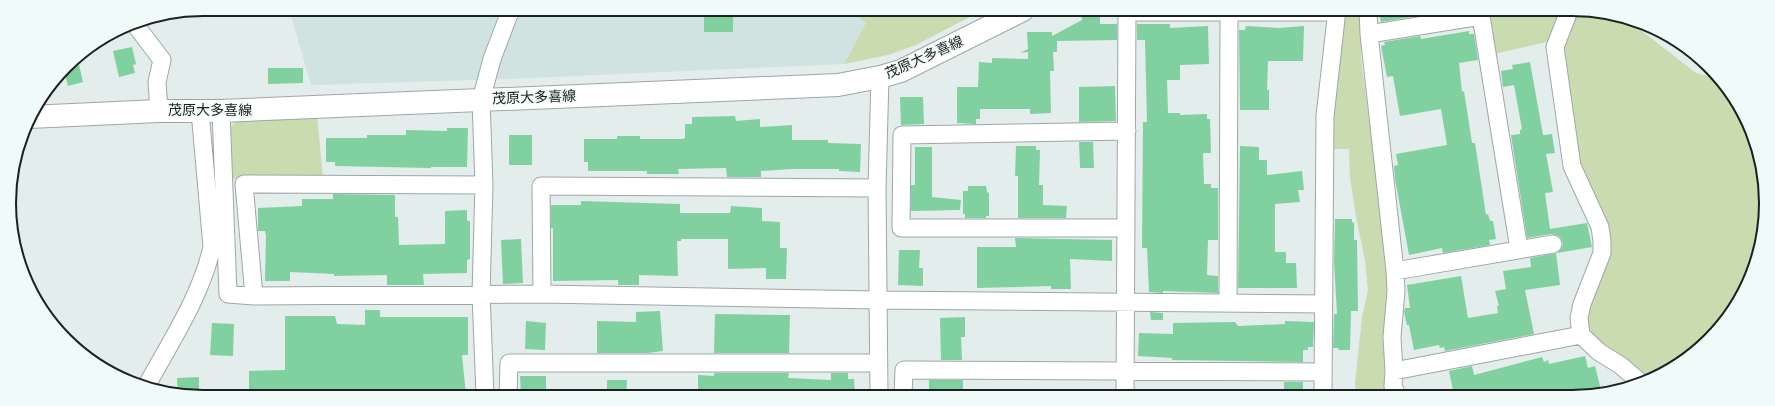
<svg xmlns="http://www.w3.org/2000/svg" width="1775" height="406" font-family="Poppins,'Noto Sans JP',sans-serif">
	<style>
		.built { fill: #d0e3e1 }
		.green { fill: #c8dcaf }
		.building { fill: #81d0a0 }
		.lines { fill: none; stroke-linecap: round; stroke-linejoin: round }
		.minor-casing { stroke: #9ea7a6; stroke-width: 19 }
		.primary-casing { stroke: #9ea7a6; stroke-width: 24 }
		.minor { stroke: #fff; stroke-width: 17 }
		.primary { stroke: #fff; stroke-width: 22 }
		.labels { text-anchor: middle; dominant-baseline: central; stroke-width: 3; stroke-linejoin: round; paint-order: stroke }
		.street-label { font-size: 14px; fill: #1c2020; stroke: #f0faf9 }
		.rim { fill: none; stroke: #1c2020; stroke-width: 2 }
	</style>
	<rect width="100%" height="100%" fill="#e3edec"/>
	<path class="built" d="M289 9 851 10 866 23 844 64 507 79 311 85Z"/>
	<path class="green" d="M851 10H983L916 45 888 55 844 64 866 23Z
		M1344 10H1361V59L1389 269 1384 381 1388 395H1356L1355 383 1362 317 1368 291 1365 260 1356 217 1350 177 1349 149H1330Z
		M1429 10 1484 11 1431 18Z
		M1486 11H1563L1551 41 1494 54Z
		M1576 11H1598L1629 21 1696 73 1719 79 1726 85 1759 153 1764 229 1746 289 1709 340 1658 377 1646 381 1598 345 1587 329 1585 312 1608 246 1579 170 1560 48Z
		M317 115 323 178 233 179 228 130 239 118Z"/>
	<path class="building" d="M704 10H733V32H704Z
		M1081 10H1100V24H1117V40L1057 41V52H1053L1054 71H1050L1051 113 1030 114V109H980V119H976V124L957 123V87H978L979 62 992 63V58L1028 59V52L1020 53 1028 49 1027 32H1052V36L1082 20Z
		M1387 10H1416L1417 16 1381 22 1379 12Z
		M1137 24H1170V28L1208 26 1209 64 1180 65V80H1167L1168 113H1180V115L1207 114V119H1210L1211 153H1203L1204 184H1211V188H1218V240H1208L1207 275 1218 276V293L1163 291V293L1149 292 1147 248H1142L1143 122H1147L1145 40H1137Z
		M1246 26 1279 28 1304 26 1303 61H1268L1267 90H1269V110H1240L1239 30H1245Z
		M1469 31V34H1474L1478 60 1459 63 1462 92 1464 91 1472 143H1475L1486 215 1488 214 1490 221H1493L1496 239 1489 240 1490 245 1443 253 1442 248 1409 255 1395 179 1394 166 1398 165 1396 154 1447 145 1441 109 1400 116 1393 76 1387 77 1381 46 1385 45 1384 42 1420 36 1421 39Z
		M132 47 136 64 133 65 135 73 119 77 113 51Z
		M77 56 83 82 68 86 64 71Z
		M1530 62 1543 135 1552 134 1555 153 1546 154 1553 192 1545 193 1550 229 1587 223 1592 247 1557 253 1562 248 1563 243 1561 238 1557 235 1551 234 1527 238 1511 135 1520 134V130L1522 129 1514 85 1503 87 1501 71 1513 69 1512 65Z
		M268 68H303V83L268 84Z
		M1115 86 1116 121 1079 122V87Z
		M900 97H923L924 124 901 125Z
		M735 116 736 121 760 119V127L792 125V140H828V143L861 144 860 172 839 171V169H791L761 171V177H727L726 168 678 169 679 174H647V171H588V162H584V139H617V136H640V139H682L685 138V124H692V117Z
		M447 128H468L467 167H431V168L335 166V162H326V138H367V135H406V130L447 131Z
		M509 135H532V165H509Z
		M1079 142H1093L1094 168H1080Z
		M1016 146H1036V150H1040L1039 185H1043V205L1067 206 1066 218H1018V176H1015Z
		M1240 146 1259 147V160H1267V175L1302 171 1304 190H1298L1300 202 1275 204V252H1286V263H1296L1297 288H1238Z
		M915 147H932V197L961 200 960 210 911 211V185H915Z
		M968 186H986L987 192 989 193V216H986V218H965V214H963V191H968Z
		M333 194 395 195V217H398L399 245 445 244V211L467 210V221H470V259L467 260V273L423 274 424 285H387V275L334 276V274L290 272V281H265L266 236 265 231H258V208L302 206V199H333Z
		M581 201 680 204V213H730L731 206 762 208V221L780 222V248H787L786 279H766V268L728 269V239H681V241H677L678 276 639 275V285H618V280L553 281V228H551V205H581Z
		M1335 219H1352V222L1354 223V240H1357L1358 311H1351L1350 350H1339L1338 348H1333L1334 314H1337L1334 262Z
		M1015 238 1112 240V261L1070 259 1071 289H1051V286L977 288V247H1016Z
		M521 239 523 283 503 284 501 240Z
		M899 250H920L919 268H923V286L898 285Z
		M1556 253 1560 285 1525 290 1534 334 1445 351 1444 347 1440 348 1439 345 1414 350 1409 325H1407L1404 312 1405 308H1410L1407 285 1461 276 1468 318 1498 313 1497 306H1499L1495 291 1506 289 1503 271 1531 267 1530 258Z
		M365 310H380V317H468V355H462L466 395H249V371L285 370V316H335L337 324 365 325Z
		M660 311 663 351 648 353H597V321L636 322V312Z
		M1150 312 1163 313V320H1151Z
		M715 314 790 315 789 353H714Z
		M965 317V337H961L962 360H941L940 318Z
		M526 321 546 323 545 350 525 349Z
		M1285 321 1314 322 1313 347H1308V350H1303V362L1172 360V358L1138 356 1139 333 1173 334V323L1235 322 1238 326 1285 324Z
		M212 323 234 324 233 356 210 355Z
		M1585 356 1588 368 1595 366 1602 394 1597 395H1454L1449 371 1472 366 1474 375 1542 357 1544 362 1548 360 1549 364Z
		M714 373H789L788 378 831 380V373H848V379H854L855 395H698V375L714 376Z
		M520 376H546V395H521Z
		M199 377V395H178L177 378Z
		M607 380H627L626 395H607Z
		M929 380H963V395H929Z
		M1284 382H1303V395H1284Z"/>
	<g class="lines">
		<defs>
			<path id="minor" d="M1368 10 1369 34 1395 271 1396 291 1392 337 1394 371 1393 386 1397 395
				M1569 11 1555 47 1572 166 1600 227 1602 241V253L1582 304 1579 318 1581 335 1599 352 1620 365 1640 382
				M1127 12H1336
				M134 23 162 60 157 82 159 111
				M1369 34 1481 16 1519 249
				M221 111 228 294 254 296 542 294 878 300 1322 304
				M1126 228H901L902 135 1127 131
				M1395 271 1553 244
				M542 294 541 186 877 188
				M254 296 244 184 484 185
				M1228 302 1229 12
				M1394 371 1581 335
				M147 385C171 341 201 296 212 247L200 111
				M485 395 481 294 484 185 481 100 492 59 511 9
				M508 395 509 363H878
				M879 395 877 188 880 77
				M903 395 904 370 1323 372
				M1125 395 1127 10
				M1323 395 1325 116 1337 10"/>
			<path id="primary" d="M29 117 159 111H221L838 85 880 77 901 71 1023 10"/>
		</defs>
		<use href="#minor" class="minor-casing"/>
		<use href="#primary" class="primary-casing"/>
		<use href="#minor" class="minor"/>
		<use href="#primary" class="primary"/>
	</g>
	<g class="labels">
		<g class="street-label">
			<text transform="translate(924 57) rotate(-24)">茂原大多喜線</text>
			<text transform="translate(534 97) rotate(-2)">茂原大多喜線</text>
			<text x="210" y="110">茂原大多喜線</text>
		</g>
	</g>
	<path d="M0 0H1775V406H0ZM203 16H1572A187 187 0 0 1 1759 203V203A187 187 0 0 1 1572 390H203A187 187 0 0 1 16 203V203A187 187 0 0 1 203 16Z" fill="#f0faf9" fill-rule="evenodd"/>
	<path class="rim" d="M203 16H1572A187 187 0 0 1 1759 203V203A187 187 0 0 1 1572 390H203A187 187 0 0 1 16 203V203A187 187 0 0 1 203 16Z"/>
</svg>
